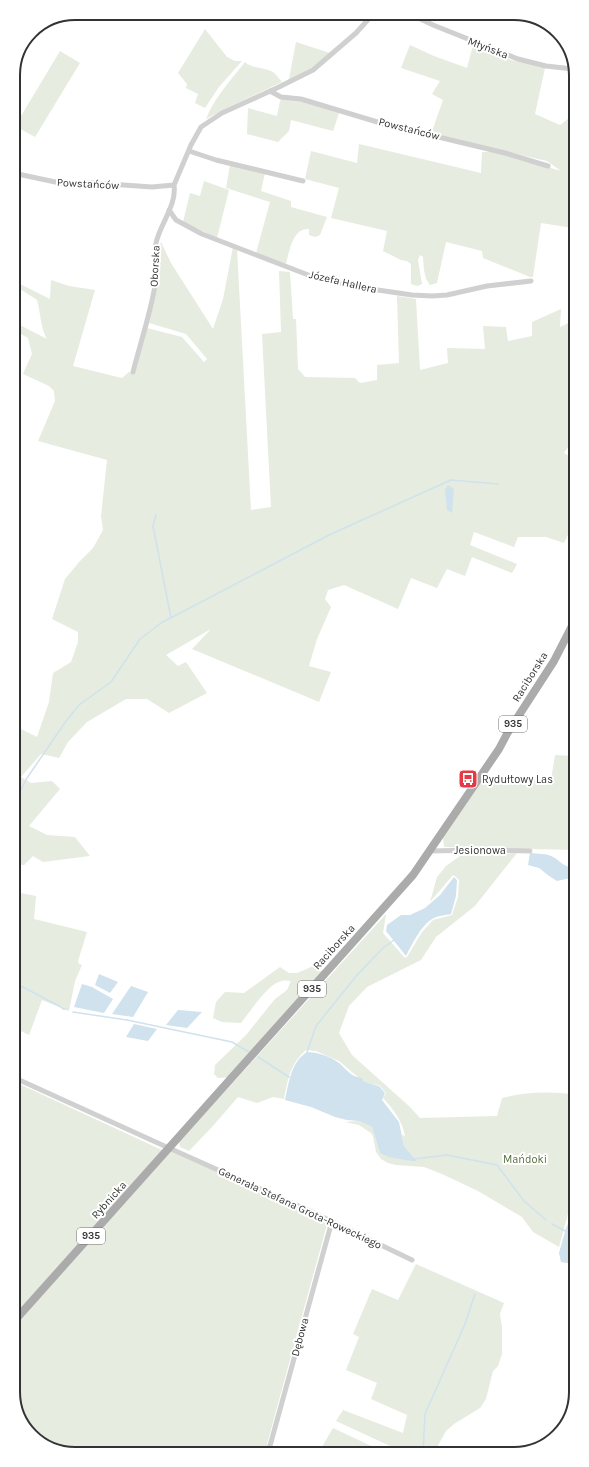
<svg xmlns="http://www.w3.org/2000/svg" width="589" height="1467" font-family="Karla,sans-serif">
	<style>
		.green { fill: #e6ecdf }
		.water { fill: #cfe2ee }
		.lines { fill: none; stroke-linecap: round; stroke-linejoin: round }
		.stream { stroke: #cfe2ee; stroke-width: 1.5 }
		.street { stroke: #d0d0d0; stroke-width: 5 }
		.secondary { stroke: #bdbdbd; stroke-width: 7 }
		.primary { stroke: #ababab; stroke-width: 8 }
		.labels { text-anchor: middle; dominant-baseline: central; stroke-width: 4; stroke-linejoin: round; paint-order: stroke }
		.shield { fill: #fff; stroke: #707070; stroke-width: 1 }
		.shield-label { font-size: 10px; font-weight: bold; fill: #333 }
		.street-label { font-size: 11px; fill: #333; stroke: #fff }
		.poi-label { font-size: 11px; fill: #333; stroke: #fff; text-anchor: start }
		.park-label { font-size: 11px; fill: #56703f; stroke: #fff }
		.rim { fill: none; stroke: #333; stroke-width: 2 }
	</style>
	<rect width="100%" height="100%" fill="#fff"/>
	<path class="green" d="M205 29 227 57 235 61H242L219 87 205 108 195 103 198 94 186 88 187 84 178 73Z
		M296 42 330 53 311 68 283 83 289 79Z
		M410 45 434 56 467 68 473 45 511 60 541 66 545 68 535 114 560 125 573 115V228L541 223 533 277H530L483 258 482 251 446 242 437 283 430 285 426 279 424 270 423 257 420 255 418 260 422 284 417 286 411 284V264L407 261 401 260 383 251 387 231 331 218 339 188 305 179 311 151 357 163 359 144 481 173 482 152H498L561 171 547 161 431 134 443 100 432 94 440 81 401 68Z
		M60 51 80 63 35 137 15 126Z
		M245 62C252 69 265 67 273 72 277 75 279 79 282 82L227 108 206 119C214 98 231 80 245 62Z
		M282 99 300 100 339 113 333 131 291 120 289 131 278 142 247 134 248 108 277 116 280 101Z
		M230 165 265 173 261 191 291 201V207L327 217 320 235 315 237 309 235V229C293 227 289 252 286 264L256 253 270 202 226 188Z
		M204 181 229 190 217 238 183 222 190 193 200 196Z
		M161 242 171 263 213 329 223 299 233 247 237 249 251 510 271 507 262 334 281 332 279 271 290 272 293 319H296L298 369 305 377 355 378 360 383 377 380V365L399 363 397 296 416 299 420 370 448 363 447 348 485 349 483 326 506 327 508 341 532 336V322L561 309 560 327 573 321 574 438 564 453 574 459V526H572L564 543 546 537H518L514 547 474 532 470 545 517 564 512 573 472 557 465 576 447 569 437 588 411 578 398 609 344 585 328 590 325 599 331 607 317 639 309 666 331 672 319 702 192 649 211 629 166 655 178 666 186 662 207 693 169 713 147 699H126L87 722 68 742 59 758 41 754 21 777 31 783 52 781 60 789 29 826 47 835 75 837 90 856 43 862 33 856 24 865H15V726L37 737 49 702 53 673 71 662 78 642V632L52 619 65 579 80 561 93 548 103 530 101 516 107 460 38 441 55 401 54 391 49 386 23 374 32 354 28 338 14 330V322L47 339C40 327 41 313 37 300L14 285V281L50 299 51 280 69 286 95 290 73 366 122 378 129 372 134 373 147 328 182 337 204 362 207 359 186 334 149 323 159 281 158 252Z
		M555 755 574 756 575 850 444 847 443 838 485 776 551 780Z
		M517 853 475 906 436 937 421 960 367 987 349 1006 339 1033 352 1055 409 1106 420 1118 497 1116 502 1098C525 1092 552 1091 575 1095L576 1202 570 1206 559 1247 533 1232 522 1217 478 1191 442 1174 424 1167 396 1165 388 1163 381 1159 376 1152 373 1136 371 1133 359 1125 345 1122 359 1121 372 1127 380 1153 416 1162 404 1146 402 1135 405 1136C402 1120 393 1109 383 1098L386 1093 379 1085 365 1083 339 1061 316 1051 306 1050C290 1064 288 1079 284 1099L273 1097 257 1103 238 1097 212 1127 189 1151 180 1147 179 1142 386 914 383 933 405 958 407 957 422 932 433 920 452 915 458 897 459 880 455 876 453 875 430 902 437 877 446 866 460 856Z
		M15 892 36 896 34 919 87 932 78 961 79 964 82 965 75 981 69 1011 42 1000 29 1035 15 1028Z
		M316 965 324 975 234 1077 218 1078 214 1074 215 1065 246 1035 275 999 287 990 291 981C289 981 285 980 282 981 268 983 251 1011 241 1023L222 1022 213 1018 216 1002 225 992 244 993 280 967 289 973H297Z
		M15 1082 162 1150 16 1313Z
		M170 1151 328 1221 267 1444 288 1452 71 1454 37 1441 16 1412V1324Z
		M416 1264 504 1303 500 1314 502 1327V1354L498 1366 493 1371 486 1399 480 1408 454 1424 446 1431 435 1451 403 1452 336 1421 343 1410 403 1433 407 1415 371 1399 377 1383 346 1370 359 1337 353 1334 372 1289 398 1300Z
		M333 1428 384 1452H319Z"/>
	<path class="water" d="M448 485 454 489 452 513 447 510 445 490Z
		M530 853C538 854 548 853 555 858 563 864 563 866 575 868V877L557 881 549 876 539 868 528 865Z
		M454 877 457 880 456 896 451 914C446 915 437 916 432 919 421 926 412 944 406 956L386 931 387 925 401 915H410L425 908 440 895Z
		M99 974 118 982 110 993 95 985Z
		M82 984 92 987 113 999 104 1013 74 1007Z
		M131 986 148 992 133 1017 112 1014Z
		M178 1010 202 1012 187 1028 166 1025Z
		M134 1024 157 1029 148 1041 126 1037Z
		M307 1052C317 1052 330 1056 339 1063 347 1070 351 1077 362 1078L364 1082 379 1086 385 1093 382 1100 399 1122 404 1146 417 1162 389 1157 380 1153 372 1127 359 1121 347 1120 335 1117 311 1107 285 1100C289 1082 291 1062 307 1052Z
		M576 1207V1263L573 1264 561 1262 559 1253 566 1228Z"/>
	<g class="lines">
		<path class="stream" d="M156 515 153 526 171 618
			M15 801 27 778 66 721 79 705 111 682 140 639 161 623 331 534 451 480 498 484
			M15 983 61 1007 63 1009H66
			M73 1012 127 1020 232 1042 249 1052
			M307 1052 316 1026 357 975 383 948 394 940
			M258 1057 289 1077
			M414 1159 447 1155 497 1165 524 1201 546 1220
			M552 1224 565 1231
			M423 1452 425 1414 465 1324 475 1294"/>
		<path class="street" d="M408 13 433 25 518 59 546 66 573 69
			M270 91 281 97 301 99 384 124 505 153 548 166
			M189 151 216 160 303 181
			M13 173 60 183H95L152 187 174 185
			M174 185 191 145 201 127 222 113 279 87 313 70 356 33 374 13
			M169 210 176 220 202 234 316 278 364 288 412 295 432 296 447 295 487 286 531 281
			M133 372C140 344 150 315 155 286 157 272 153 257 156 243 160 224 177 205 174 185
			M429 851 481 850 530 851
			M15 1078 160 1144 312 1212 412 1260
			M268 1453 332 1221"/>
		<path class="secondary" d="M340 13H363"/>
		<path class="primary" d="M16 1319 413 875 499 749 508 732 554 661 574 622"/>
	</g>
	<defs>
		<symbol id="bus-square" viewBox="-11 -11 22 22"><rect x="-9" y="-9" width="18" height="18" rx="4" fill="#e63946" stroke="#fff"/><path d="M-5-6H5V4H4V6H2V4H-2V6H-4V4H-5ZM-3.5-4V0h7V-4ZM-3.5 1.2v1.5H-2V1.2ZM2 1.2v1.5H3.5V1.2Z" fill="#fff"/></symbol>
	</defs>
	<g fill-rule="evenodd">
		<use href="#bus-square" x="457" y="768" width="22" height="22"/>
	</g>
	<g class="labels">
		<g class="shield">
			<rect x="499" y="716" width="28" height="16" rx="3"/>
			<rect x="298" y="981" width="28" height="16" rx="3"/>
			<rect x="77" y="1228" width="28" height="16" rx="3"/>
		</g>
		<g class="shield-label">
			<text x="513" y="724">935</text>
			<text x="312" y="989">935</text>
			<text x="91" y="1236">935</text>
		</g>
		<g class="street-label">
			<text transform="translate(488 48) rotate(21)">Młyńska</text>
			<text transform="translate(409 129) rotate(14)">Powstańców</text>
			<text transform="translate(88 184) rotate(3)">Powstańców</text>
			<text transform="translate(155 266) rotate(-87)">Oborska</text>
			<text transform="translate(343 282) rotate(13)">Józefa Hallera</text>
			<text transform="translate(530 677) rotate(-58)">Raciborska</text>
			<text x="480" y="850">Jesionowa</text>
			<text transform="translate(334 947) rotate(-48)">Raciborska</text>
			<text transform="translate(109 1200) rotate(-48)">Rybnicka</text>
			<text transform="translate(300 1208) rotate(25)">Generała Stefana Grota-Roweckiego</text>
			<text transform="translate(300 1337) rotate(-75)">Dębowa</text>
		</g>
		<g class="poi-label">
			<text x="482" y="779">Rydułtowy Las</text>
		</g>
		<g class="park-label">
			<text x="525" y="1159">Mańdoki</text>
		</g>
	</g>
	<path d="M0 0H589V1467H0ZM75 20H514A55 55 0 0 1 569 75V1392A55 55 0 0 1 514 1447H75A55 55 0 0 1 20 1392V75A55 55 0 0 1 75 20Z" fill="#fff" fill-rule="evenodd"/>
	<path class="rim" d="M75 20H514A55 55 0 0 1 569 75V1392A55 55 0 0 1 514 1447H75A55 55 0 0 1 20 1392V75A55 55 0 0 1 75 20Z"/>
</svg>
